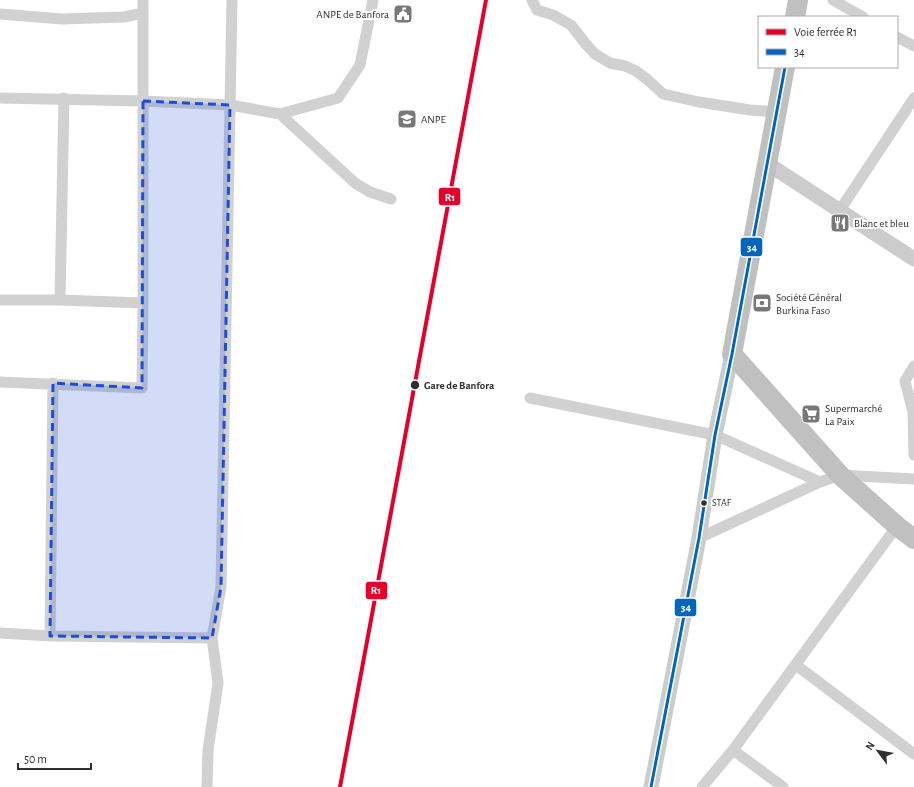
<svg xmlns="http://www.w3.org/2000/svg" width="914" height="787" font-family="'Alegreya Sans',sans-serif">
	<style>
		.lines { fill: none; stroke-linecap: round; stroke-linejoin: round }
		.street { stroke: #d1d1d1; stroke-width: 11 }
		.secondary { stroke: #ccc; stroke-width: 15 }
		.highway { stroke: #c0c0c0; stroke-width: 20 }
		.bus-1-casing { stroke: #fff; stroke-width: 6 }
		.bus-1 { stroke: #0065bd; stroke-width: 3 }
		.rail-1-casing { stroke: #fff; stroke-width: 7 }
		.rail-1 { stroke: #e4002b; stroke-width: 4 }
		.marked { fill: #1d4ed8; fill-opacity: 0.2; stroke: #1d4ed8; stroke-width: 3; stroke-dasharray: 8 5; stroke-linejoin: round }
		.stop-dot { fill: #2f2f2f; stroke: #fff; stroke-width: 1.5 }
		.labels { text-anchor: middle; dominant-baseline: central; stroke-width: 4; stroke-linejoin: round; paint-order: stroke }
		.bus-label { font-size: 10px; fill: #2f2f2f; stroke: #fff; text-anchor: start }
		.poi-label { font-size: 11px; fill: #2f2f2f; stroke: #fff; text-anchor: start }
		.stop-label { font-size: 11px; font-weight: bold; fill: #2f2f2f; stroke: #fff; text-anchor: start }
		.line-badge { stroke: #fff; stroke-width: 1.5 }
		.badge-label { font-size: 11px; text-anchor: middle; font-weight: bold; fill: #fff }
	</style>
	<rect width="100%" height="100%" fill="#fff"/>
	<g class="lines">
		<path class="street" d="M532 0 537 10 553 15 571 25 585 43 595 54 610 63 625 66 636 71 648 80 663 94 699 102 750 110 777 112
			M833 0 863 17
			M0 14 62 19 124 17 143 13
			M897 37 914 46
			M0 98 143 101 230 105 280 114 338 98 360 65 373 0
			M280 114 355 183 370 192 391 199
			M840 210 914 98
			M0 300H60L143 303
			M60 300 64 98
			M914 366 905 381 913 412 914 455
			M0 382 142 388 143 303V0
			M530 398 715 435 820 482
			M699 538 820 482 840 475 914 479
			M0 633 50 636 212 638
			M50 636 53 383
			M796 665 914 754
			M733 750 783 787
			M207 787 208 750 218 683 212 638 221 587 232 0
			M702 787 733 750 897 526"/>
		<path class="secondary" d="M768 164 914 259
			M651 787 699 538 715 435 732 354"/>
		<path class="highway" d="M795 17 798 0
			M785 67 732 354 840 475 897 526 914 539"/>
		<defs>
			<path id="bus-1" d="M651 787 699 538 715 435 732 354 785 67"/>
		</defs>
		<use href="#bus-1" class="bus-1-casing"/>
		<use href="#bus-1" class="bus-1"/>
		<defs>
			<path id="rail-1" d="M340 787 486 0"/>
		</defs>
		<use href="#rail-1" class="rail-1-casing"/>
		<use href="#rail-1" class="rail-1"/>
	</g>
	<path class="marked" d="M143 101 230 105 221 587 212 638 50 636 53 383 142 388Z"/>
	<defs>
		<symbol id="civic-square" viewBox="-11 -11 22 22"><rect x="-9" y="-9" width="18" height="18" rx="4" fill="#787878" stroke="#fff"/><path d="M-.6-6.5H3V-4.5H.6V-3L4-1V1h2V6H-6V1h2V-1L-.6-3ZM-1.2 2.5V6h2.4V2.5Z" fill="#fff"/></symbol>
		<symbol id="school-square" viewBox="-11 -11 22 22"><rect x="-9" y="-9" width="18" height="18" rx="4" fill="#787878" stroke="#fff"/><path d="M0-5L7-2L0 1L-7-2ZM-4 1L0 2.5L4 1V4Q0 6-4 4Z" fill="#fff"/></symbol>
		<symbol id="restaurant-square" viewBox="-11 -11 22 22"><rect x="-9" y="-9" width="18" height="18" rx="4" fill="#787878" stroke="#fff"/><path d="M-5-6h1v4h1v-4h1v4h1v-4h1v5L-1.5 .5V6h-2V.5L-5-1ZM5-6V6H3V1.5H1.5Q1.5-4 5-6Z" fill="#fff"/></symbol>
		<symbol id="bank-square" viewBox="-11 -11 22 22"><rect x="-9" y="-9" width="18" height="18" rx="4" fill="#787878" stroke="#fff"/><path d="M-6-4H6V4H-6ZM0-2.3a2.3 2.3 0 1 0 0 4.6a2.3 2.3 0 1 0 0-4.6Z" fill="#fff"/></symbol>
		<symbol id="supermarket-square" viewBox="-11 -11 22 22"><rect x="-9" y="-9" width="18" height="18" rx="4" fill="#787878" stroke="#fff"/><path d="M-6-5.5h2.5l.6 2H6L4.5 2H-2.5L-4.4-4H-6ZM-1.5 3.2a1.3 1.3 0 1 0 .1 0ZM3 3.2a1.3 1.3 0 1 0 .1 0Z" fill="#fff"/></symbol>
	</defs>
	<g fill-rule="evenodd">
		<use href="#civic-square" x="392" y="3" width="22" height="22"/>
		<use href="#school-square" x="396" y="108" width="22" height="22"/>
		<use href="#restaurant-square" x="829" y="212" width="22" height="22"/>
		<use href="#bank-square" x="751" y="292" width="22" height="22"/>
		<use href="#supermarket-square" x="800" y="403" width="22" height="22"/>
	</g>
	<g class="stop-dot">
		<circle cx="415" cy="385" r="5"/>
		<circle cx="704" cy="503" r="3.5"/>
	</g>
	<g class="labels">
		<g class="bus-label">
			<text x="712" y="503">STAF</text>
		</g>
		<g class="poi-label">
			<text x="389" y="14" text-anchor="end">ANPE de Banfora</text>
			<text x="421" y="119">ANPE</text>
			<text x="854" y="223">Blanc et bleu</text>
			<text x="776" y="297">Société Général<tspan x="776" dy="13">Burkina Faso</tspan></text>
			<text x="825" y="408">Supermarché<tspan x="825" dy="13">La Paix</tspan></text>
		</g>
		<g class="stop-label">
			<text x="424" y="385">Gare de Banfora</text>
		</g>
	</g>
	<g class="line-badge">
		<rect x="438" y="187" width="23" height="19" rx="4" fill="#e4002b"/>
		<rect x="740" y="237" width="23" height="20" rx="4" fill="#0065bd"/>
		<rect x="365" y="581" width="23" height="19" rx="4" fill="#e4002b"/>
		<rect x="674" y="598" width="23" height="19" rx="4" fill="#0065bd"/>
	</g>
	<g class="badge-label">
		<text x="450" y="201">R1</text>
		<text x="752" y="251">34</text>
		<text x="376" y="594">R1</text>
		<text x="686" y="611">34</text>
	</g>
	<rect x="758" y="16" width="140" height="52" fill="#ffffff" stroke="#acacac"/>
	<rect x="766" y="29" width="20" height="6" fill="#e4002b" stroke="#acacac"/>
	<text x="794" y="36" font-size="12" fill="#2f2f2f">Voie ferrée R1</text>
	<rect x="766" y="49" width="20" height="6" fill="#0065bd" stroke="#acacac"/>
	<text x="794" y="56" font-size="12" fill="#2f2f2f">34</text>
	<g transform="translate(878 751) rotate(302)" stroke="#ffffff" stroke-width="3" paint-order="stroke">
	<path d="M0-3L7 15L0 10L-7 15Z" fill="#2f2f2f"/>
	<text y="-6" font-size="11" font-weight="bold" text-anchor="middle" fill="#2f2f2f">N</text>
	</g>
	<path d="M18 763v6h73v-6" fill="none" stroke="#2f2f2f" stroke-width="2"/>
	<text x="24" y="763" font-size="12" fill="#2f2f2f" stroke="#ffffff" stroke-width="3" paint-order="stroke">50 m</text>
</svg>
